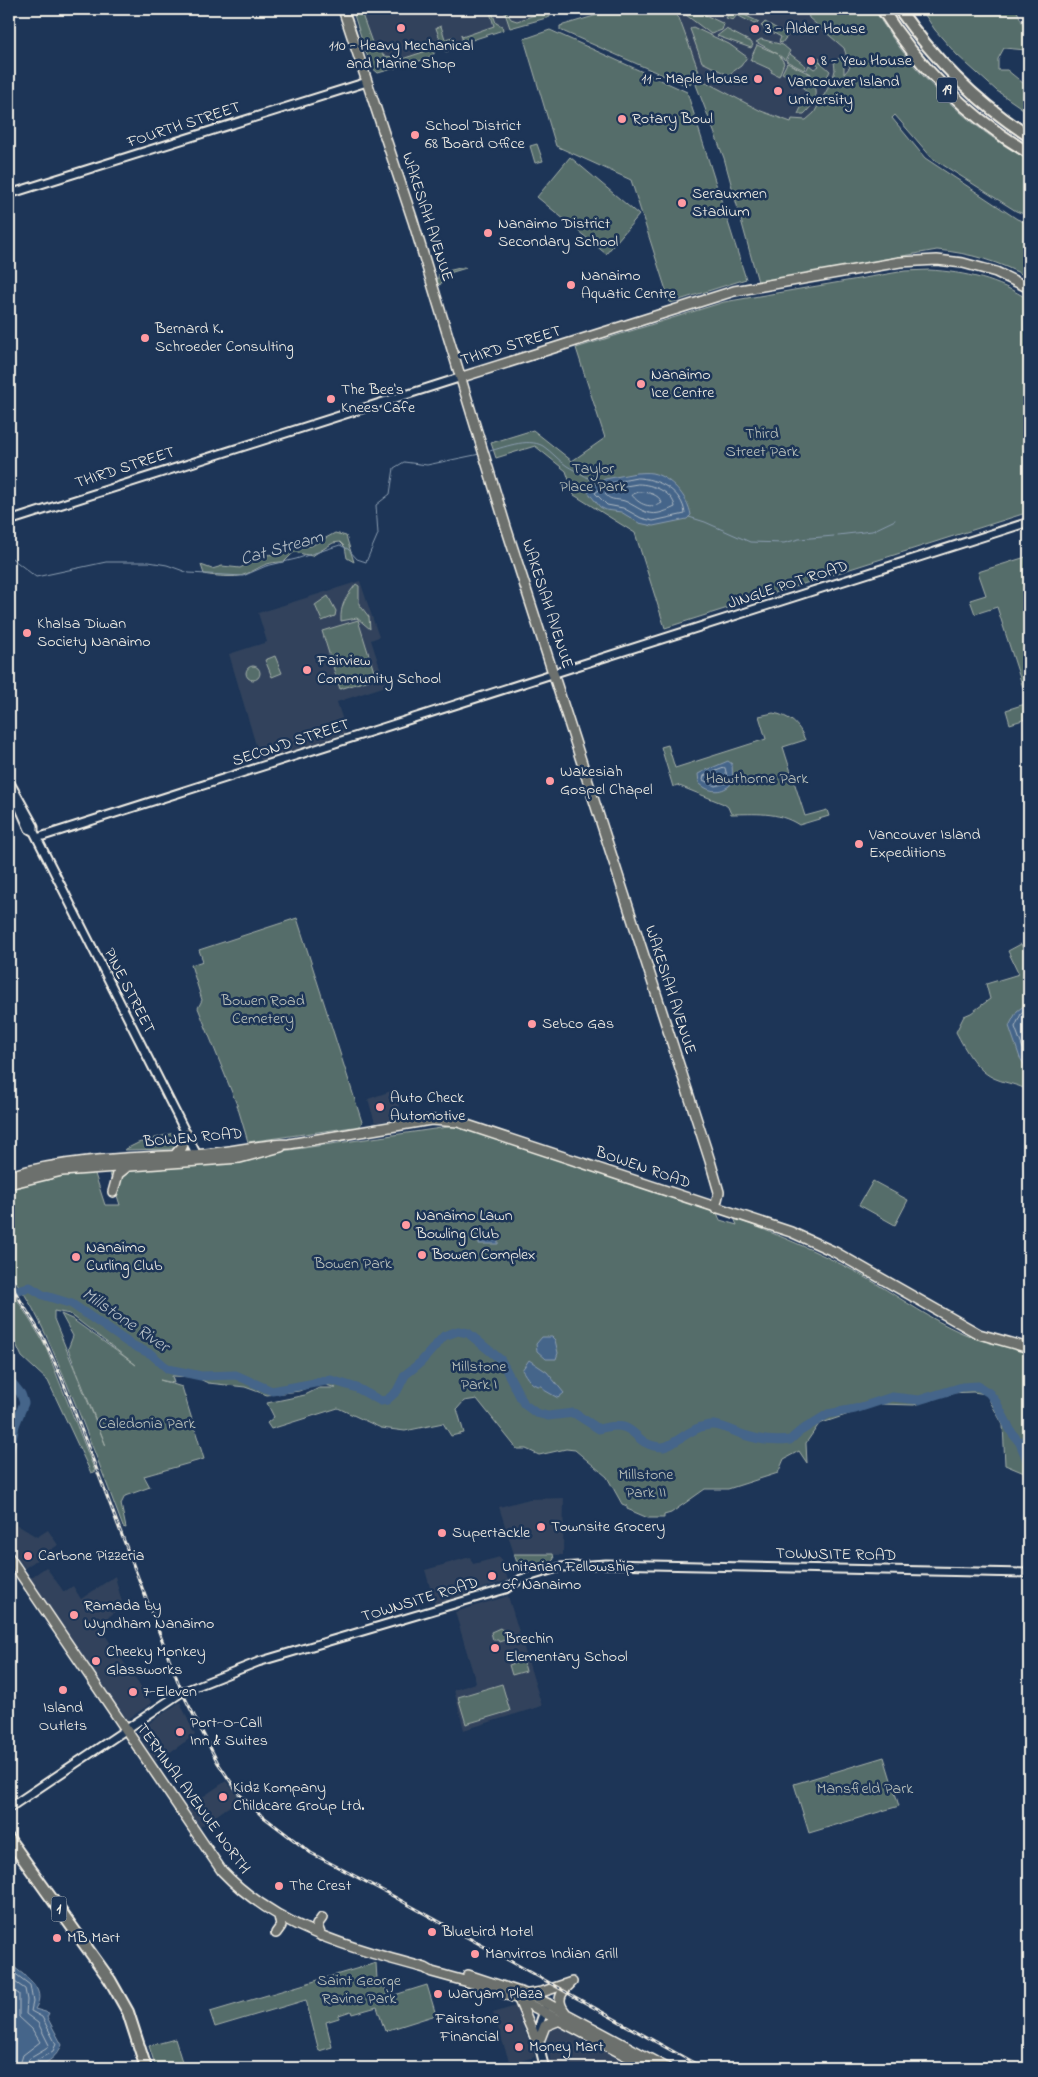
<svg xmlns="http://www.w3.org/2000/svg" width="1038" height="2077" font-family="'Indie Flower',sans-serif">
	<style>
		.built { fill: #30425c }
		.green { fill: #556d6a; stroke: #a4afa9; fill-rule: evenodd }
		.water { fill: #45658a; stroke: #8b9db0 }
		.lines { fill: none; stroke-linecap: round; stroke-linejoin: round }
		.shore { stroke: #aeb9c2; stroke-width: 1 }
		.stream { stroke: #8b9db0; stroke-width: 1 }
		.river { stroke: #45658a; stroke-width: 9 }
		.minor-casing { stroke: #f4f1e8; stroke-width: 11 }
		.major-casing { stroke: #f4f1e8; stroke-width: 12 }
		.highway-casing { stroke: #f4f1e8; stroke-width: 14 }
		.minor { stroke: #1d3557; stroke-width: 7 }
		.major { stroke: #6c706d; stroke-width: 9 }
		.highway { stroke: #6c706d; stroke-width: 10 }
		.rail-casing { stroke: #f4f1e8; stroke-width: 3 }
		.rail { stroke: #1d3557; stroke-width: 1; stroke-dasharray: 4; stroke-linecap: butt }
		.poi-dot { fill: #ff9aa2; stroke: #1d3557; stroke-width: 2 }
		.labels { text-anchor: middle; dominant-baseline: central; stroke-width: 5; stroke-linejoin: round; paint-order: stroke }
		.shield { fill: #1d3557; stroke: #b4b9bc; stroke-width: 1 }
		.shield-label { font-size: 15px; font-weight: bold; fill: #f4f1e8 }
		.poi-label { font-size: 16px; fill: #f4f1e8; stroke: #1d3557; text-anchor: start }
		.street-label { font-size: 16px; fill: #f4f1e8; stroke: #1d3557 }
		.park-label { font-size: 16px; fill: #bcc3bc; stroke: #1d3557 }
		.water-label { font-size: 18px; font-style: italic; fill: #b7c0c7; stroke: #1d3557 }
	</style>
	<rect width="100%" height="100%" fill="#1d3557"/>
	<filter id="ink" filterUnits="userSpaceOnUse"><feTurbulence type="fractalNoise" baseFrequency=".02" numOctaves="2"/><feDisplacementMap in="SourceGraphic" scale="10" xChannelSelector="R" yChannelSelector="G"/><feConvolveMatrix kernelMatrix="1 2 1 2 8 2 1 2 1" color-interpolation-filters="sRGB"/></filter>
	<g filter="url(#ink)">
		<path class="built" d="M356 9H570L381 67Z
			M661 9H831L865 114 724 158 674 24Z
			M360 581 379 637 371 640 386 686 337 702 347 733 263 761 260 759 229 654 267 642 258 613Z
			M394 1090 403 1118 375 1123 368 1099Z
			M564 1498 563 1555 514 1554 499 1507 529 1499Z
			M9 1520 37 1537 48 1530 58 1545 25 1568 9 1547Z
			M470 1557 473 1564 500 1557 508 1580 435 1605 425 1570Z
			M46 1567 64 1592 73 1586 81 1599 115 1576 123 1606 98 1625 152 1703 127 1720 30 1578Z
			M508 1596 542 1706 464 1730 454 1690 476 1683 455 1612Z
			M180 1702 195 1735 156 1762 138 1734 139 1730Z
			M226 1781 240 1799 200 1827 186 1808Z
			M516 2006 535 2057 510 2064 493 2013Z
			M556 2023 641 2068H552L546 2038 549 2028Z"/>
		<path class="green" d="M352 9H360L374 48 377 47 384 56 394 57 396 61 429 50 428 46 430 45 434 49V54L426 59 378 73 371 67Z
			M489 9H491L496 23 502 26 503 30 463 43 461 34 462 37 494 26Z
			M618 9H670L679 18 702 80 761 111 791 122 792 119 806 120 814 113 832 81 835 70 834 61 844 56V74L850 67 844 48 809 18 807 9H874C909 70 967 127 1029 160V216L1016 211 932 158 895 115 892 118 925 158 1017 219 1029 224V278C1000 262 970 253 937 250L758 282 724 158 695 82 685 85 560 30V26Z
			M678 9H693L724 24 722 30 711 34Z
			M732 9 759 22 754 24 737 15 733 20 726 18Z
			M921 9H1016L1029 37V57L1026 50 1004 48 998 59V70H1007L1029 88V113L997 91 957 55 935 30Z
			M549 10 550 17 510 28 505 13 506 11 511 19 517 21Z
			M765 22 788 35 782 43 779 42 781 37 761 26Z
			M441 26 445 39 453 37 456 47 446 52 443 48 436 28Z
			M693 27 729 44 747 57 741 66 728 75 702 62 690 29Z
			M726 29 751 42 753 45 751 48 717 36Z
			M550 30 687 92 746 279 670 303 631 180 556 146 524 39Z
			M761 39 783 45 790 51 785 60 779 55 784 63 779 76 771 72 772 70 750 60 757 45 778 54 756 42Z
			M790 54 806 66 804 70 786 61Z
			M819 57V61L830 71 825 82 818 79 815 86 807 82 811 74 806 71 809 65 814 69 819 66 815 61Z
			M787 63 810 74 805 84 782 73Z
			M807 83 814 86C818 96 812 107 804 114H798L807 95V92L803 89Z
			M537 144 543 161 535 163 530 146Z
			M570 157 639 215 606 254 537 197Z
			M464 267 466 268 446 274 440 285 437 282 439 273Z
			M929 270C965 272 999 280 1029 300V512L665 628 635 533 574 495 566 471 535 446 496 458 491 443 533 430 572 461 605 438 576 348 724 302 905 271Z
			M335 533 346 536 354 562 347 558 345 547 340 542 333 543 312 556 294 552 284 562C261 562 261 569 243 575 238 578 210 576 204 574L201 565 212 569 222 566 240 568 264 555 280 554 293 545 311 546Z
			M1029 556V718L1010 724 1006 710 1028 703 997 607 975 614 970 600 986 595 978 572Z
			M356 584 359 586V604L369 617 370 629 357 618 341 621C340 605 346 597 356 584Z
			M328 596 336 611 335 616 322 621 315 605Z
			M358 620 376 678 340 689 322 631Z
			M275 656 282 673 272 677 265 660Z
			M246 673a7 7 0 1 1 14 0a7 7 0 1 1-14 0Z
			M773 713C790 716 799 724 805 740L783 747 805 816 827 810 829 816 799 825C778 811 754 814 731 814L728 807 724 804 677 785 673 787 661 747 668 745 675 768 766 739 759 716Z
			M297 918 362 1122 360 1126 248 1142 237 1105 198 1008 202 1000 191 965 203 961 199 950Z
			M1021 944 1029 960V1091C1018 1084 1008 1084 996 1079 977 1072 965 1049 956 1032L964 1016 971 1013 990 999 986 984 1019 974 1008 951Z
			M455 1126 717 1213 720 1220 737 1225 734 1218C776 1234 817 1251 856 1272 911 1302 964 1349 1029 1347V1475L1005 1465 1003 1425 986 1394 973 1392 948 1393 914 1405 879 1404 819 1424 806 1443 807 1463 799 1451 784 1459 778 1473 728 1489H705L671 1513 664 1515V1518H648L627 1509V1506L622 1504 607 1477 575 1450 566 1449 539 1455 526 1449H517L477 1399 464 1401 457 1409 464 1433 451 1436 443 1423 405 1431 381 1428 338 1408 271 1429 267 1423 274 1417 267 1403 305 1395 319 1388H336L323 1384 314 1385 299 1391 267 1395 245 1387 208 1383 195 1377 172 1376 174 1383 160 1380 182 1387 204 1459 144 1476 150 1487 125 1496 121 1504 126 1528 123 1527C104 1476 84 1424 63 1374 48 1340 33 1301 9 1273V1184L50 1172 94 1171 105 1205H120L109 1171 159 1169ZM54 1311 70 1314 136 1365 72 1319 61 1314 73 1336 68 1349 106 1446 54 1319Z
			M173 1133 178 1136 180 1140 172 1149 124 1150 138 1143Z
			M873 1181 908 1200 895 1225 859 1205Z
			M13 1293 44 1343 95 1471 91 1473 48 1381 22 1357 9 1329V1295Z
			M514 1554H553L554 1559 550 1563 524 1571 519 1568Z
			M500 1628 508 1634 505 1640 499 1642 498 1640H493L491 1632Z
			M523 1660 526 1671 512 1675 509 1665Z
			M502 1684 510 1711 466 1724 458 1697Z
			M884 1757 899 1806 809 1833 794 1784Z
			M376 1963 377 1979 385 1987 388 1997 427 1985 436 2015 385 2031 377 2007 352 2014 351 2011 339 2015V2018L326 2022 332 2047 319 2051 306 2000 215 2027 210 2012Z
			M175 2039 184 2068H156L149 2046Z"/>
		<path class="water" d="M636 473C641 473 647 472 652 473 671 477 688 497 691 515L687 519 653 526 639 523 621 512 606 510 600 507 588 492 589 488 605 479Z
			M728 761 732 764 733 782C723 794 709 793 699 783L698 774 702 772Z
			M1029 1002V1072L1020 1058 1009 1026 1017 1011Z
			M498 1234V1244H479V1235Z
			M542 1337H552L555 1340 558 1353 556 1359H546L537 1351 536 1344Z
			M529 1360 547 1372 564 1393 558 1398 544 1390 542 1386C531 1387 527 1377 522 1370Z
			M9 1963C22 1975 49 1987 35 2009L49 2013 47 2017 62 2045C51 2068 31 2068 9 2068Z"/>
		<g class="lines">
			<path class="shore" d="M637 478C657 478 683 491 685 514L653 521 641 518 623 508 607 505 595 493 607 484Z
				M638 484C652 484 673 492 675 507 650 519 648 513 627 502 619 498 611 502 605 494L609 489Z
				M639 492C648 492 659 494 662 503 651 509 639 505 632 495Z
				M725 768 728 780 726 783 715 786 703 780 704 776Z
				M1029 1008 1021 1014 1015 1027 1029 1065
				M9 1969 30 1985 33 2002 31 2011 42 2017 56 2044 53 2051 34 2062 33 2068
				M9 1978 25 1989 27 2000 26 2014 38 2023 49 2045 46 2049 29 2059 26 2068
				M9 1988 19 1994V2017L32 2029 40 2042 23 2055 19 2068"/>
			<path class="stream" d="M486 452C503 448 527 437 543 446 552 452 558 460 567 466 577 472 587 476 596 484
				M689 517 705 522 750 542 784 543 799 539 834 536
				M838 535 872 531 895 520
				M9 556 36 577 106 562H149L167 565 189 573 243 576 266 566 296 559 340 545 348 549 357 559 366 562 378 534 376 505 390 494 394 468 404 462 427 465 480 454"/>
			<path class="river" d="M9 1292 30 1287 43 1295 72 1304 130 1344 151 1354 168 1369 201 1376 236 1375 272 1391 331 1380 357 1388 381 1401 387 1400 397 1391 405 1375 421 1362 444 1336 458 1331 468 1333 501 1360 524 1404 536 1413 548 1416 574 1413 599 1429C640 1417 630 1446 662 1447 674 1447 692 1424 714 1425 724 1426 735 1432 744 1435 759 1440 775 1442 790 1440L799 1432 828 1414 855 1409 892 1397 919 1400 962 1387 978 1386 989 1393 996 1402 1012 1433 1020 1443 1029 1465
				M9 1379 21 1394 24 1403 15 1425 9 1454"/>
			<defs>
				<path id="minor" d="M9 194 367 82
					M9 521 462 377
					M9 781 34 826V832L198 1157
					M15 797 29 829 34 832
					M37 838 1029 522
					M9 1808 182 1692 258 1662 478 1597 506 1589 521 1579 561 1567 606 1564 1029 1573
					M545 2068C537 2041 534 2030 548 2003"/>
				<path id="major" d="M343 9 413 221 506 527 710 1161 719 1192 715 1208
					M462 377 734 291 900 262 937 260 963 263 996 272 1029 288
					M176 1154 182 1147 187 1134
					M9 1176C71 1157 141 1158 205 1154 233 1152 260 1144 289 1144L431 1120 458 1122 791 1232 835 1252 979 1334 1029 1348
					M9 1184 62 1171 240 1158 281 1147
					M113 1192 118 1174 128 1166
					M9 1557 222 1871C276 1928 351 1948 425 1968L432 1972 483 1986 519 1999 649 2068
					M276 1933 281 1926 279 1916
					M321 1936 317 1925 322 1918
					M468 1975 535 1997 667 2068
					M529 1994 542 1992 572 1982
					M519 2000 538 2044
					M565 2012C556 2001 560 1993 570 1984
					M538 2044 545 2026 560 2020"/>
				<path id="highway" d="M882 9C919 68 969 117 1029 153
					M899 9C934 59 977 103 1029 136
					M9 1839 110 1980 128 2012 146 2068"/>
			</defs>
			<use href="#minor" class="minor-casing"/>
			<use href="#major" class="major-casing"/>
			<use href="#highway" class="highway-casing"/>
			<use href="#minor" class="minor"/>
			<use href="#major" class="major"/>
			<use href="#highway" class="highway"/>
			<defs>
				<path id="rail" d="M9 1282 43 1337 62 1379 182 1692 218 1763 239 1794 261 1815 311 1853 391 1895 703 2068"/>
			</defs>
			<use href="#rail" class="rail-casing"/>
			<use href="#rail" class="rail"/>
		</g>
	</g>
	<g class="poi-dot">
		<circle cx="401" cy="28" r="5"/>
		<circle cx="755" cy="29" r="5"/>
		<circle cx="811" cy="61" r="5"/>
		<circle cx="758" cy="79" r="5"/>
		<circle cx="778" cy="91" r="5"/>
		<circle cx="622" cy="119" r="5"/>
		<circle cx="415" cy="135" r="5"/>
		<circle cx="682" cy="203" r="5"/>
		<circle cx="488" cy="233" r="5"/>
		<circle cx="571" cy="285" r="5"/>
		<circle cx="145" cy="338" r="5"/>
		<circle cx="641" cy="384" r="5"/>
		<circle cx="331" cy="399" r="5"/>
		<circle cx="27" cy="633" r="5"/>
		<circle cx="307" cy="670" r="5"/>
		<circle cx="550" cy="781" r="5"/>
		<circle cx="859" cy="844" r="5"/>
		<circle cx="532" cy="1024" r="5"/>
		<circle cx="380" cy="1107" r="5"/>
		<circle cx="406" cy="1225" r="5"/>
		<circle cx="422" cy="1255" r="5"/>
		<circle cx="76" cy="1257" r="5"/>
		<circle cx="541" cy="1527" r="5"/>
		<circle cx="442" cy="1533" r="5"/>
		<circle cx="28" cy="1556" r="5"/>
		<circle cx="492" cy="1576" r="5"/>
		<circle cx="74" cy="1615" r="5"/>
		<circle cx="495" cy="1648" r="5"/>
		<circle cx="96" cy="1661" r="5"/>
		<circle cx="63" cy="1690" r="5"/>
		<circle cx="133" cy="1692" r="5"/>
		<circle cx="180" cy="1732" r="5"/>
		<circle cx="223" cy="1797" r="5"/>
		<circle cx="279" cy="1886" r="5"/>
		<circle cx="432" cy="1932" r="5"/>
		<circle cx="57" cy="1938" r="5"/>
		<circle cx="475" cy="1954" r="5"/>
		<circle cx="438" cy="1994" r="5"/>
		<circle cx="509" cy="2028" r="5"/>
		<circle cx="519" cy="2047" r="5"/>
	</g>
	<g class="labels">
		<g class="shield">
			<rect x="937" y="77.5" width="20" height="25" rx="4"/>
			<rect x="51.5" y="1896.5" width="15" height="25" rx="4"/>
		</g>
		<g class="shield-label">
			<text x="947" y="90">19</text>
			<text x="59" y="1909">1</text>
		</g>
		<g class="poi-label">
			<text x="765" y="29">3 - Alder House</text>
			<text x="401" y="46" text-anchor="middle">110 - Heavy Mechanical<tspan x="401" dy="18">and Marine Shop</tspan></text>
			<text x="821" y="61">8 - Yew House</text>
			<text x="748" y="79" text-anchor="end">11 - Maple House</text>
			<text x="788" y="82">Vancouver Island<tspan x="788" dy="18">University</tspan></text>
			<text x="632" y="119">Rotary Bowl</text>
			<text x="425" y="126">School District<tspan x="425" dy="18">68 Board Office</tspan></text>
			<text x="692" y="194">Serauxmen<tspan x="692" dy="18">Stadium</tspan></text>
			<text x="498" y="224">Nanaimo District<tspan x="498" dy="18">Secondary School</tspan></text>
			<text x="581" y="276">Nanaimo<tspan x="581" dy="18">Aquatic Centre</tspan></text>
			<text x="155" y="329">Bernard K.<tspan x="155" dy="18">Schroeder Consulting</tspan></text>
			<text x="651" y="375">Nanaimo<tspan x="651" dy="18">Ice Centre</tspan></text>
			<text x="341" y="390">The Bee's<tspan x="341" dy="18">Knees Cafe</tspan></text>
			<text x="37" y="624">Khalsa Diwan<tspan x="37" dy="18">Society Nanaimo</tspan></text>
			<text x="317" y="661">Fairview<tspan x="317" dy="18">Community School</tspan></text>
			<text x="560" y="772">Wakesiah<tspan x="560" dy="18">Gospel Chapel</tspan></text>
			<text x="869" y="835">Vancouver Island<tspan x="869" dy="18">Expeditions</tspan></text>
			<text x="542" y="1024">Sebco Gas</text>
			<text x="390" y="1098">Auto Check<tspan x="390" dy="18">Automotive</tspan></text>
			<text x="416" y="1216">Nanaimo Lawn<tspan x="416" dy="18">Bowling Club</tspan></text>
			<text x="86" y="1248">Nanaimo<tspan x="86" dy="18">Curling Club</tspan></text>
			<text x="432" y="1255">Bowen Complex</text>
			<text x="551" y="1527">Townsite Grocery</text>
			<text x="452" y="1533">Supertackle</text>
			<text x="38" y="1556">Carbone Pizzeria</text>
			<text x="502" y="1567">Unitarian Fellowship<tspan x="502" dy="18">of Nanaimo</tspan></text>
			<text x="84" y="1606">Ramada by<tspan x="84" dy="18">Wyndham Nanaimo</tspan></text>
			<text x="505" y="1639">Brechin<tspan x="505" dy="18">Elementary School</tspan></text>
			<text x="106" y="1652">Cheeky Monkey<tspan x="106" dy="18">Glassworks</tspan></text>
			<text x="143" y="1692">7-Eleven</text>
			<text x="63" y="1708" text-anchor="middle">Island<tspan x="63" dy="18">Outlets</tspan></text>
			<text x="190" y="1723">Port-O-Call<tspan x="190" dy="18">Inn &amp; Suites</tspan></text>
			<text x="233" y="1788">Kidz Kompany<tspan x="233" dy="18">Childcare Group Ltd.</tspan></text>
			<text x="289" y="1886">The Crest</text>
			<text x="442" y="1932">Bluebird Motel</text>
			<text x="67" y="1938">MB Mart</text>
			<text x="485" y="1954">Manvirros Indian Grill</text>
			<text x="448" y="1994">Waryam Plaza</text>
			<text x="499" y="2019" text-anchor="end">Fairstone<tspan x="499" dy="18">Financial</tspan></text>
			<text x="529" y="2047">Money Mart</text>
		</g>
		<g class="street-label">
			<text transform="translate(184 125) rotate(-18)">FOURTH STREET</text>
			<text transform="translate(427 217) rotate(72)">WAKESIAH AVENUE</text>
			<text transform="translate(511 346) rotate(-17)">THIRD STREET</text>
			<text transform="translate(125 468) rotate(-18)">THIRD STREET</text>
			<text transform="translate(788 585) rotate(-18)">JINGLE POT ROAD</text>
			<text transform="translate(547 604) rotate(72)">WAKESIAH AVENUE</text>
			<text transform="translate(291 743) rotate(-18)">SECOND STREET</text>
			<text transform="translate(670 990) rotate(72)">WAKESIAH AVENUE</text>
			<text transform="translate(129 991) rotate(63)">PINE STREET</text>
			<text transform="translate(193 1138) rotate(-5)">BOWEN ROAD</text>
			<text transform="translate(643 1168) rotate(19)">BOWEN ROAD</text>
			<text transform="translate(836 1555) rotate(1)">TOWNSITE ROAD</text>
			<text transform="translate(420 1600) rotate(-17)">TOWNSITE ROAD</text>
			<text transform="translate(193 1799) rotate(54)">TERMINAL AVENUE NORTH</text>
		</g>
		<g class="park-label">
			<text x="762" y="434">Third<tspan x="762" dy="18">Street Park</tspan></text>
			<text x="593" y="469">Taylor<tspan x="593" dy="18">Place Park</tspan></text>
			<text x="757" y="779">Hawthorne Park</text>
			<text x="263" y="1001">Bowen Road<tspan x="263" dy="18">Cemetery</tspan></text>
			<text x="353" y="1264">Bowen Park</text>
			<text x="479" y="1367">Millstone<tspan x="479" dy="18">Park I</tspan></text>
			<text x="147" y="1424">Caledonia Park</text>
			<text x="646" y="1475">Millstone<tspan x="646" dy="18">Park II</tspan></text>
			<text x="865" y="1789">Mansfield Park</text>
			<text x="359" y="1981">Saint George<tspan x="359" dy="18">Ravine Park</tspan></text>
		</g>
		<g class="water-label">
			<text transform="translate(282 549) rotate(-16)">Cat Stream</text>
			<text transform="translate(125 1321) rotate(34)">Millstone River</text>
		</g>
	</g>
	<rect width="1038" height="2077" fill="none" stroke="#1d3557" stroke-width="30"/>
	<rect x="15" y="15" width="1008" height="2047" fill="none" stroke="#f4f1e8" stroke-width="2" filter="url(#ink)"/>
</svg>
